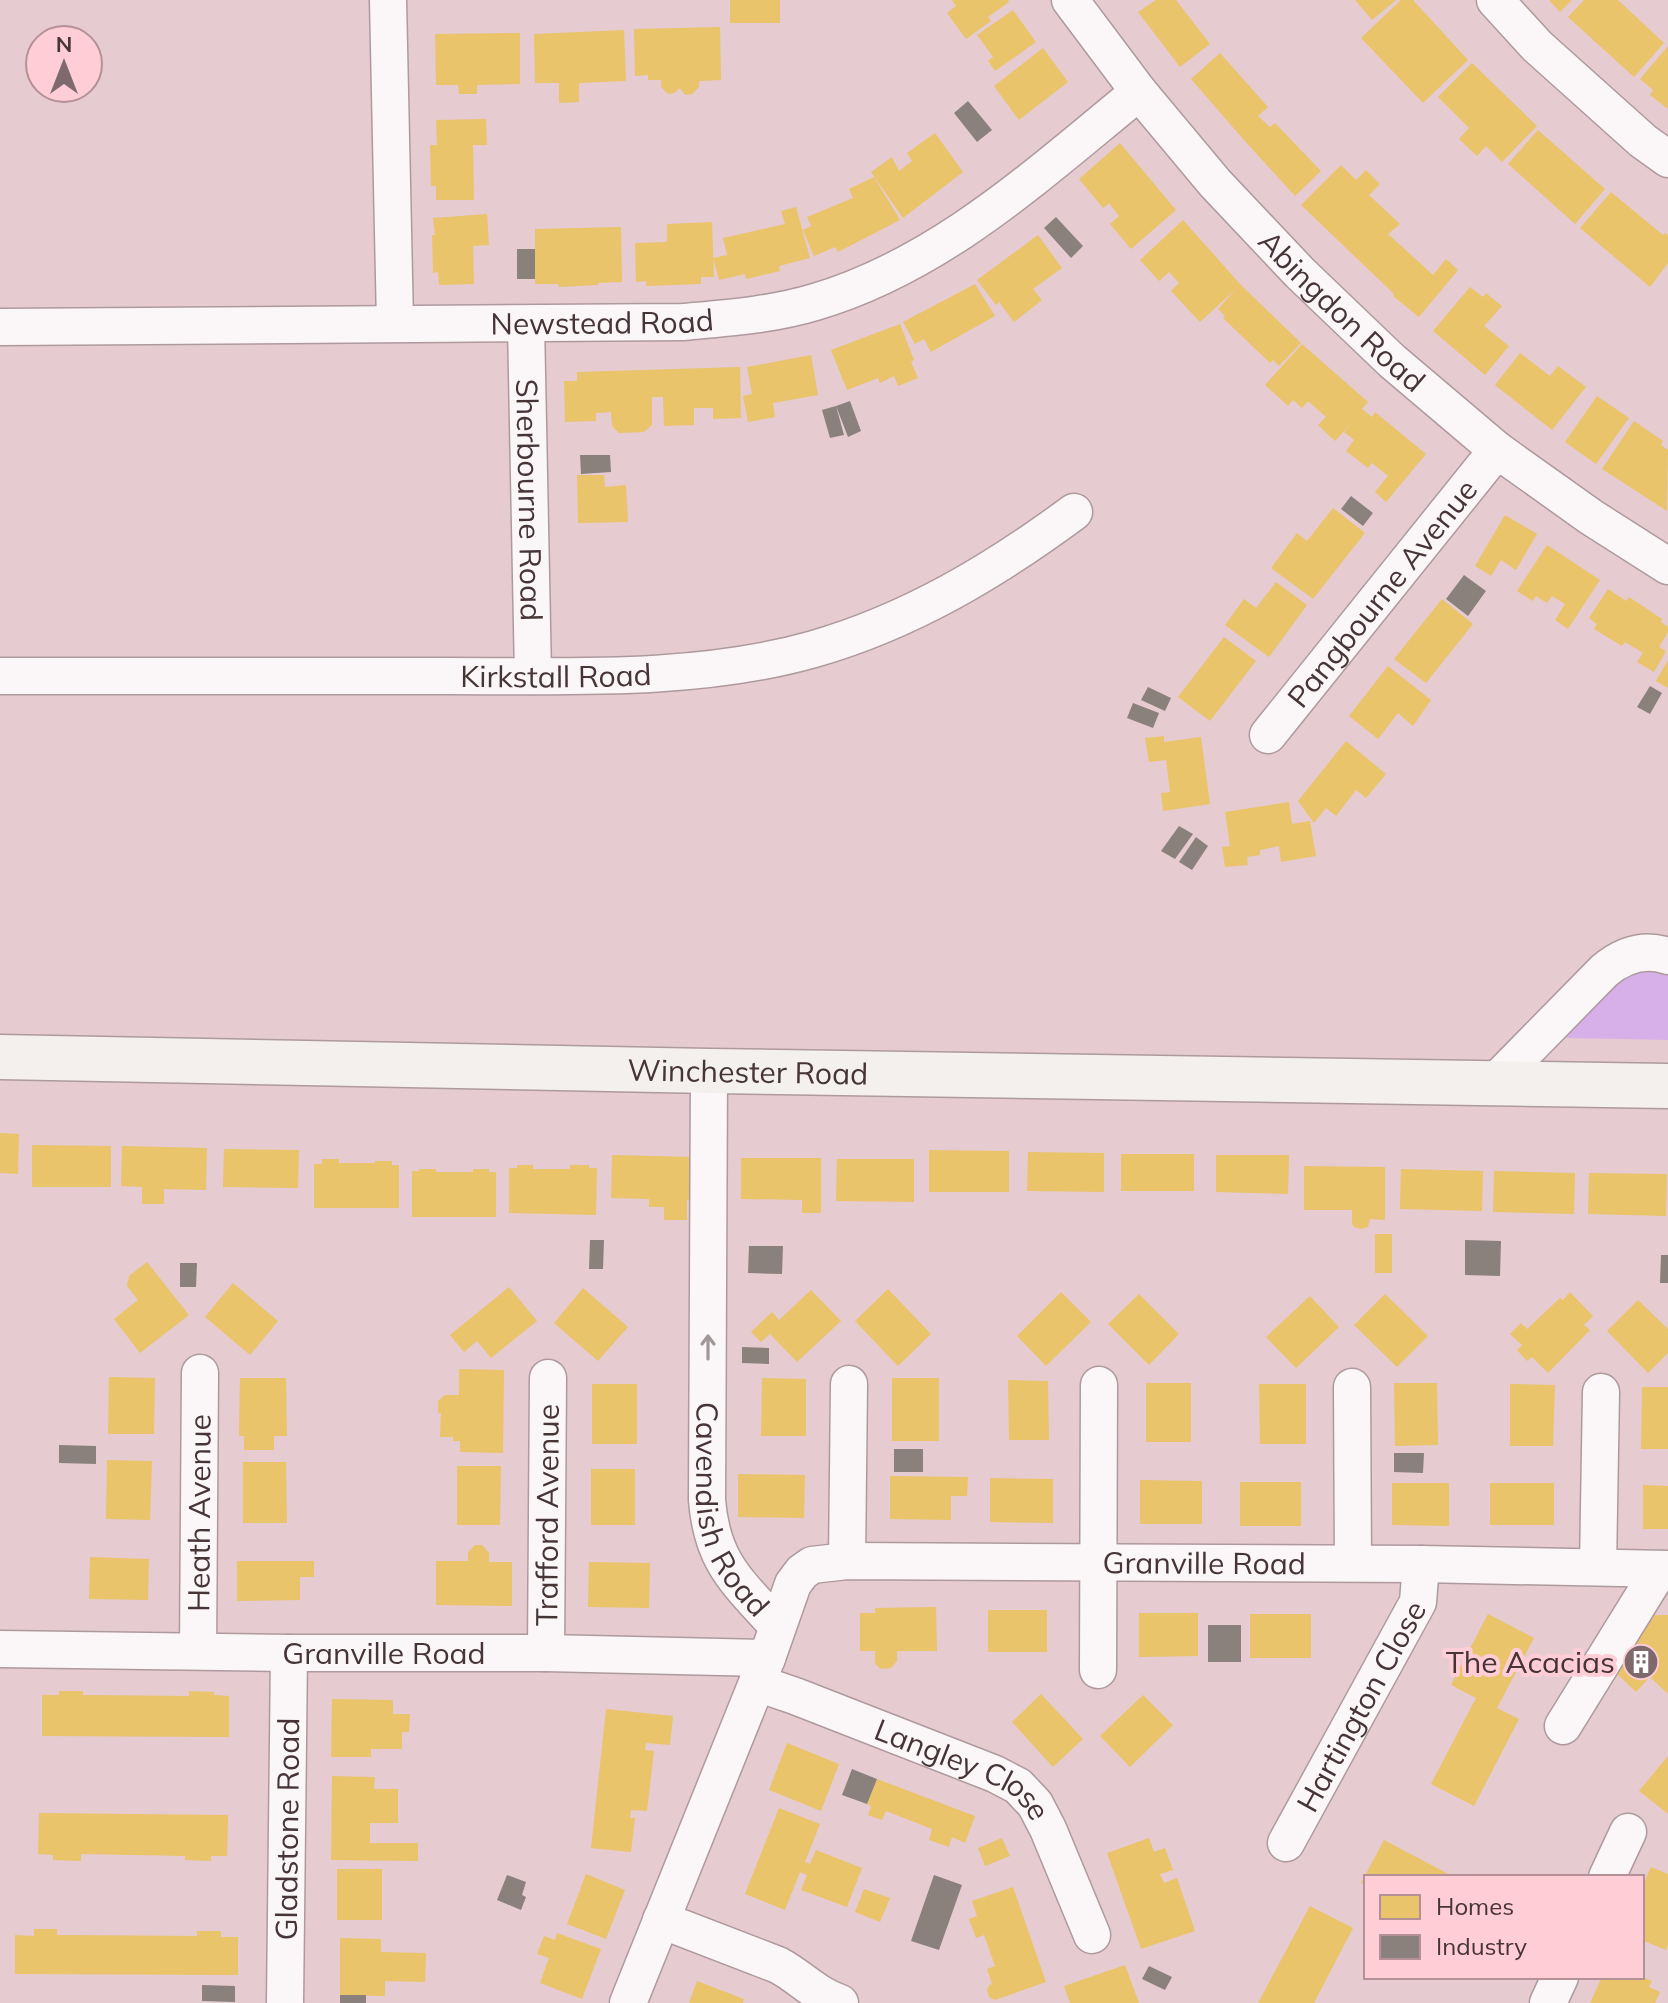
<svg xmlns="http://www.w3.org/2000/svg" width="1668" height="2003" font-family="Mulish,sans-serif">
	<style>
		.green { fill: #d8b0e9 }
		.homes { fill: #e9c46a }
		.industry { fill: #8a817c }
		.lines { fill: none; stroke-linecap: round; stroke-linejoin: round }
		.street-casing { stroke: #ae9a9e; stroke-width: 39 }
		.secondary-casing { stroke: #ae9a9e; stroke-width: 47 }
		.street { stroke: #fbf7f8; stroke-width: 36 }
		.secondary { stroke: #f3f0ee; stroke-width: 44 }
		.oneway { stroke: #a19698 }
		.labels { text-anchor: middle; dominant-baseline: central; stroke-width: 8; stroke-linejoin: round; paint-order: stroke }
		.street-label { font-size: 30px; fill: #473437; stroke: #ffcdd5 }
		.poi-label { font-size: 30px; fill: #473437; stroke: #ffcdd5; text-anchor: end }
	</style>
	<rect width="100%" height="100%" fill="#e6cbd0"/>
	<path class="green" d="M1668 968V1040L1566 1038 1613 982 1628 969Z"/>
	<path class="homes" d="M730 0H780V23H730Z
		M952 0H1008L1009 2 988 17 991 21 966 39 947 13 956 6Z
		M1156 0H1176L1210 44 1180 67 1138 12Z
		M1355 0H1396L1372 20Z
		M1401 0H1413L1468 60 1423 103 1361 38Z
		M1549 0H1572L1560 12Z
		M1584 0H1618L1664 43 1634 77 1568 17Z
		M1013 10 1036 42 995 71 988 61 993 57 977 35Z
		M720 27 721 80 699 81V87L692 94 685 95 680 88 674 93 668 94 661 87V80H648V75L635 76 634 29Z
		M624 30 626 81 579 83V102L559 103V83H535L534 34Z
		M520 33V84L477 85V94H459L458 85H436L435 34Z
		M1668 46V109L1650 95 1653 90 1640 79Z
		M1043 48 1068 82 1019 120 994 86Z
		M1220 53 1268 107 1258 116 1270 127 1275 123 1321 171 1295 196 1243 139 1191 79Z
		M1472 63 1537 126 1502 162 1486 146 1477 156 1459 139 1469 128 1438 97Z
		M486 119 487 145H473L474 200H436V186H431L430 145H437L436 120Z
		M1538 130 1605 189 1575 224 1508 164Z
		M935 133 963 172 903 218 871 172 892 157 899 171 912 161 907 153Z
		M1120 143 1176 210 1131 249 1110 224 1119 216 1109 203 1103 208 1079 179Z
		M1341 165 1356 180 1366 170 1380 184 1369 195 1400 224 1388 234 1420 263 1433 275 1446 259 1458 270 1419 317 1393 296 1394 294 1301 205Z
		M874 177 900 220 838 252 835 247 814 256 803 230 811 226 807 217 853 198 849 189Z
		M1611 192 1663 235 1665 233 1668 235V263L1650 287 1580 228Z
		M796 207 810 258 779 266 780 271 746 279 745 274 719 280 713 258 727 255 723 238 785 224 781 211Z
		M487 214 489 245 473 246 474 284 439 285 438 272 433 273 432 235H435L433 218Z
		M1183 220 1241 285 1301 343 1279 366 1273 360 1270 363 1223 318 1225 316 1218 309 1236 289 1200 322 1171 291 1179 283 1169 272 1159 281 1140 260Z
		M712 222 714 277H701V284L646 286V281L636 282 635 243 667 242V224Z
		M621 227 622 282 598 283V285L559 287 558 284H535V229Z
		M1038 235 1062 268 1033 289 1042 300 1014 322 999 302 996 305 977 280Z
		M975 284 995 316 931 352 924 339 915 344 903 322Z
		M1470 287 1483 297 1486 293 1502 306 1484 326 1509 346 1485 375 1433 331Z
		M900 324 914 360 911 362 918 378 898 386 894 376 880 383 878 378 847 390 831 350Z
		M1302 344 1368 402 1362 409 1372 417 1375 412 1426 454 1386 502 1375 492 1388 476 1372 463 1368 468 1346 451 1354 440 1344 432 1355 419 1335 441 1318 425 1326 417 1308 401 1302 408 1293 400 1288 406 1265 385Z
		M1520 353 1550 376 1558 366 1586 387 1552 430 1495 385Z
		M811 355 818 395 773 403 775 417 748 422 743 396 752 394 747 367Z
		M740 367 741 418 713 419V408H694V425L664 426 663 397H652V425L644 432 619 433 612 426 611 412 596 413V421L565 422 564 381H577V372Z
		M1597 396 1629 418 1596 464 1565 442Z
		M1634 421 1663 441 1661 445 1668 450 1667 511 1602 469Z
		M577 475H604L605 487 626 485 628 522 578 523Z
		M1333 508 1365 533 1313 599 1271 568 1297 533 1307 541Z
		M1505 515 1537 534 1516 570 1501 560 1491 576 1475 566Z
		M1547 545 1600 580 1568 629 1555 620 1565 604 1552 596 1547 603 1536 596 1533 601 1517 591Z
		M1276 582 1307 605 1269 657 1225 625 1244 599 1256 608Z
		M1608 589 1626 601 1629 597 1662 619 1661 622 1668 627V632L1659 647 1666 651 1654 672 1637 662 1643 653 1625 642 1622 646 1594 629 1597 624 1589 618Z
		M1442 599 1473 624 1426 683 1394 659Z
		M1224 637 1256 661 1210 721 1178 697Z
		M1668 660V688L1656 681Z
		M1388 666 1431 700 1413 726 1398 713 1378 739 1349 716Z
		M1164 736V742L1201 737 1210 804 1163 811 1161 793 1170 792 1166 760 1149 762 1145 738Z
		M1346 741 1386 774 1366 798 1356 790 1336 816 1326 808 1314 823 1298 801Z
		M1289 802 1292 824 1310 821 1316 856 1281 862 1279 846 1260 850V855L1247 857 1248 865 1225 867 1222 847 1230 846 1225 812Z
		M0 1133 19 1134 18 1174 0 1173Z
		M32 1145 111 1146V1187H32Z
		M122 1146 207 1148 206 1190 164 1189V1204H142V1187L121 1186Z
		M224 1149 299 1150 298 1188 223 1187Z
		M929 1150 1009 1151V1192H929Z
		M1028 1152 1104 1153V1192L1027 1191Z
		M1121 1154H1194V1191H1121Z
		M612 1155 695 1157V1200H687V1220H664V1207H649V1199L611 1198Z
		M1216 1155H1289L1288 1194 1216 1192Z
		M741 1158H821V1213H802V1200L741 1199Z
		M322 1159H339V1163H375V1161H392V1165H399V1208H314V1164H322Z
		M837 1159H914V1202L836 1201Z
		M517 1165H533V1169H570V1165H589V1168H597L596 1215 509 1213V1168H517Z
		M1304 1166 1385 1167V1220L1370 1219 1368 1227 1361 1229 1354 1227 1352 1224V1210H1304Z
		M419 1169H436V1172H473V1169H489V1172H496V1217H412V1171H419Z
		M1401 1169 1483 1171 1482 1211 1400 1209Z
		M1494 1171 1575 1173 1574 1214 1493 1212Z
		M1589 1173 1667 1174 1666 1216 1588 1214Z
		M1375 1234H1392V1273H1375Z
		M147 1262 189 1315 140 1353 114 1319 138 1300 127 1286 129 1276Z
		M233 1283 278 1321 250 1355 205 1317Z
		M509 1287 537 1321 491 1358 477 1341 464 1352 450 1335Z
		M583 1288 628 1327 598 1361 554 1323Z
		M888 1289 931 1334 898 1366 855 1321Z
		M811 1290 841 1321 797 1362 770 1334 761 1342 751 1332 772 1312 779 1320Z
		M1061 1292 1091 1322 1046 1366 1017 1336Z
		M1570 1292 1593 1316 1584 1325 1590 1330 1548 1373 1532 1357 1527 1361 1517 1350 1522 1345 1510 1334 1521 1323 1527 1329 1560 1298 1563 1300Z
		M1139 1294 1179 1334 1149 1365 1108 1324Z
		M1385 1294 1428 1336 1397 1367 1354 1325Z
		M1310 1296 1339 1327 1296 1368 1266 1337Z
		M1638 1300 1668 1329V1353L1648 1373 1607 1331Z
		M459 1369 504 1370 503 1453 460 1452V1441H453V1437H440L441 1413H438V1401L445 1395H459Z
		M109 1377 155 1378 154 1434H108Z
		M240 1378H286L287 1436H274V1450H244V1436H239Z
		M762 1378 806 1379V1436H761Z
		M892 1378H939V1441H892Z
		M1008 1380 1048 1381 1049 1440H1009Z
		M1146 1383H1191V1442H1146Z
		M1394 1383H1437L1438 1445 1395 1446Z
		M592 1384H637V1444H592Z
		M1259 1384H1306V1444H1260Z
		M1510 1384 1555 1385 1553 1446H1510Z
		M1642 1387H1668V1449H1641Z
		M107 1460 152 1461 150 1520 106 1519Z
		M243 1462H286L287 1523H243Z
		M457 1466H501L500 1525H457Z
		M591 1469H635V1525H591Z
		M738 1474 805 1475 804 1518 738 1517Z
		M890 1476 968 1477 967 1496H951V1520L890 1519Z
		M990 1478 1053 1479V1523L990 1522Z
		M1140 1480 1202 1481V1524H1140Z
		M1240 1482H1301V1526H1240Z
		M1392 1483H1449V1526L1392 1525Z
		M1490 1483H1554V1525H1490Z
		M1643 1485 1668 1486V1529H1643Z
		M475 1545H482L489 1553V1562H512V1606L436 1605V1561H468V1552Z
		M90 1557 149 1559 148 1600 89 1599Z
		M237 1561H314V1577H300V1600L237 1601Z
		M589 1562 650 1563 649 1608 588 1607Z
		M936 1607 937 1651H897V1661L891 1668 881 1669 875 1664V1651H860V1613H875V1608Z
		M988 1610H1047V1652H988Z
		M1139 1613H1198V1656L1139 1657Z
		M1250 1614H1311V1658H1250Z
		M1488 1614 1534 1638 1497 1708 1519 1719 1474 1806 1431 1784 1476 1698 1451 1685Z
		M1651 1615H1668V1694L1650 1677 1636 1692 1615 1672Z
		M59 1691H83V1695L189 1696V1691L214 1692V1695L229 1696V1737L42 1736V1695H59Z
		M1041 1694 1083 1739 1053 1767 1012 1722Z
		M1143 1695 1173 1725 1130 1767 1100 1736Z
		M332 1699 393 1700V1714H410L409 1732H402V1749H371V1757H331Z
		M606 1709 673 1716 670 1745 646 1743 645 1750 654 1751 647 1811 631 1810 630 1818H635L631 1852 591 1848Z
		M787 1743 839 1764 821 1811 769 1790Z
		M1668 1756V1814L1639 1791Z
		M332 1776 375 1777 374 1789H398V1823H370V1843H418V1861L331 1860Z
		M877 1779 975 1816 965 1843 952 1837 949 1847 929 1840 932 1829 886 1811 882 1820 868 1815 871 1806 867 1804Z
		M779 1808 820 1824 805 1862 810 1864 816 1850 862 1868 847 1907 801 1890 807 1875 800 1872 785 1910 745 1894Z
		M39 1813 228 1815 227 1856H211V1861L185 1860V1856L81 1854V1861L53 1860V1855L38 1854Z
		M1002 1838 1010 1856 985 1866 978 1848Z
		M1149 1838 1154 1852 1165 1848 1173 1870 1160 1874 1164 1883 1177 1878 1195 1931 1141 1949 1107 1853Z
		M1384 1840 1454 1877H1366V1885L1361 1883Z
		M1651 1867 1668 1874V1945L1666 1950 1642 1940V1887Z
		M337 1869H382V1920H337Z
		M586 1874 625 1890 606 1939 567 1924Z
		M1013 1887 1046 1982 995 2000 989 1997 987 1990 989 1985 992 1984 987 1969 995 1966 984 1935 976 1938 969 1919 977 1916 972 1901Z
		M864 1889 890 1898 880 1922 855 1912Z
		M1310 1906 1353 1928 1314 2003H1258Z
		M34 1929H57V1935L197 1936V1931H221V1937H238V1975L15 1974V1935L34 1936Z
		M557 1933 601 1949 582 1999 540 1983 549 1958 537 1954 544 1936 555 1940Z
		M340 1938 381 1939V1952L426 1953 425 1982 385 1981V1996L340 1995Z
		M1125 1965 1139 2003H1070L1064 1986Z
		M1602 1977H1642L1652 1981 1649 1987 1660 1992 1655 2003H1590Z
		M697 1981 744 1999 743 2003H689Z"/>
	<path class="industry" d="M968 101 992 130 977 142 954 113Z
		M1056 217 1083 246 1071 258 1044 228Z
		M517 249H535V279H517Z
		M850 401 861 431 848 437 836 406Z
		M836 406 844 435 830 438 822 410Z
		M580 455H610L611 472 581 474Z
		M1351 496 1373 513 1363 526 1341 509Z
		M1464 575 1486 591 1468 616 1446 599Z
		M1650 686 1662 693 1650 714 1637 707Z
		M1148 687 1171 698 1165 711 1141 700Z
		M1133 703 1159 713 1153 728 1127 718Z
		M1179 826 1193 834 1175 859 1161 851Z
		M1196 837 1208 846 1192 870 1179 862Z
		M590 1240H604L603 1269H589Z
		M1465 1240 1501 1241 1500 1276 1465 1275Z
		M749 1246H783L782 1274 748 1273Z
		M1661 1255H1668V1283H1660Z
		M180 1263H197L196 1287H180Z
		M742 1347 769 1348V1364L742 1363Z
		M59 1445 96 1446V1464L59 1463Z
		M894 1449H923V1472H894Z
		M1394 1453H1424L1423 1473 1394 1472Z
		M1208 1625H1241V1662H1208Z
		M852 1769 877 1779 867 1804 842 1795Z
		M507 1875 526 1882 522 1895 526 1897 521 1910 497 1900Z
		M934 1875 962 1885 939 1950 911 1941Z
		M1149 1966 1172 1977 1165 1990 1142 1979Z
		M202 1985 235 1986V2002L202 2001Z
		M340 1995H366V2003H340Z"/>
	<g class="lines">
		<defs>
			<g id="street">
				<path d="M388 0 395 323"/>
				<path id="s1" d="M1070 0 1139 92 1215 183 1300 273 1392 361 1497 450 1591 517 1668 566"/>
				<path d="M1495 0 1537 46 1643 141 1668 159"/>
				<path id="s2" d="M526 324 533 676"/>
				<path id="s3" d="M0 327 683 322C727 318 772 315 815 302 941 265 1039 173 1139 92"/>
				<path id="s4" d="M0 676C149 676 298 676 447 676 566 676 699 682 814 649 911 621 994 571 1074 512"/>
				<path id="s5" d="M1268 735 1497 450"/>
				<path id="s6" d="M709 1071 707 1500C712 1563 738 1582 777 1626"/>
				<path d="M1494 1083 1604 971C1623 955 1644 948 1668 956"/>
				<path d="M1352 1387 1353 1563"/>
				<path d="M847 1561 849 1384"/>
				<path d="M1598 1567 1601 1392"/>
				<path id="s7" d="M0 1649 289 1653H546L767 1658"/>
				<path id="s8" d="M198 1651 200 1373"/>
				<path id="s9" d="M546 1653 548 1378"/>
				<path d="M1098 1670 1099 1385"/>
				<path id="s10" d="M757 1683 795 1696 995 1774 1018 1786 1035 1804 1048 1829 1092 1935"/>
				<path d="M1563 1726 1660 1569"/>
				<path id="s11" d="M1286 1843 1418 1602 1421 1564"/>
				<path d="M1607 1877 1628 1832"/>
				<path d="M661 1920 778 1965C802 1978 813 1993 840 2003"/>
				<path id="s12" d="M285 2003 289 1653"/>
				<path id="s13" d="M628 2003 767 1658 793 1584 802 1572 812 1565 847 1561 1421 1564 1668 1569"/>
				<path d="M1548 2003 1560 1977"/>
			</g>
			<g id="secondary">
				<path id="s14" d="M0 1057 709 1071 1668 1086"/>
			</g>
		</defs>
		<use href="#street" class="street-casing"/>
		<use href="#secondary" class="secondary-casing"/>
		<use href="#street" class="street"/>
		<use href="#secondary" class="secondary"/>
	</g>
	<defs><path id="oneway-shaft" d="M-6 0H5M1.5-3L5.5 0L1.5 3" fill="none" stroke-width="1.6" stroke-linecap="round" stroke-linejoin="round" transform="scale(2)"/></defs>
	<use class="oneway" href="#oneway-shaft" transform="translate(708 1347) rotate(-90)"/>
	<defs>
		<symbol id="building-disc" viewBox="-11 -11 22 22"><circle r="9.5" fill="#7f696d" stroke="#ffcdd5"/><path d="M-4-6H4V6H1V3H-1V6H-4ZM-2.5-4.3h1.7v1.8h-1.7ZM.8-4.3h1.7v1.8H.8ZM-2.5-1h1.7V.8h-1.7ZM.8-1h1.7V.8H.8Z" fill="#fff"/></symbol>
	</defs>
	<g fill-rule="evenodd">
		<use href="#building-disc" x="1621" y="1642" width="40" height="40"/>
	</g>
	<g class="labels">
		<g class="street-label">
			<text stroke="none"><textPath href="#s1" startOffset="414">Abingdon Road</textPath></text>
			<text stroke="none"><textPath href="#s3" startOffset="602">Newstead Road</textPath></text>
			<text stroke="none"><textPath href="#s2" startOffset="176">Sherbourne Road</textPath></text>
			<text stroke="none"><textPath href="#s5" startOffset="182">Pangbourne Avenue</textPath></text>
			<text stroke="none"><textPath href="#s4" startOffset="556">Kirkstall Road</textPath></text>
			<text stroke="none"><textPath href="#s14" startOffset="748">Winchester Road</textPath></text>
			<text stroke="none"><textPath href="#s6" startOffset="444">Cavendish Road</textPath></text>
			<text stroke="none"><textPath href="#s8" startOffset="138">Heath Avenue</textPath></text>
			<text stroke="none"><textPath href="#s9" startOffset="138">Trafford Avenue</textPath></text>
			<text stroke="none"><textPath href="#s13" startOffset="870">Granville Road</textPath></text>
			<text stroke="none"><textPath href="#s7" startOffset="384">Granville Road</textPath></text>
			<text stroke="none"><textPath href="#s11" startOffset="156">Hartington Close</textPath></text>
			<text stroke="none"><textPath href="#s10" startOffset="224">Langley Close</textPath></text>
			<text stroke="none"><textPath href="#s12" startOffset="174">Gladstone Road</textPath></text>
		</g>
		<g class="poi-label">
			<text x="1615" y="1662">The Acacias</text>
		</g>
	</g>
	<rect x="1364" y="1875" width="280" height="104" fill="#ffcdd5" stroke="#b59096" stroke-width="2"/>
	<rect x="1380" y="1895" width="40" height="24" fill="#e9c46a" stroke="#b59096" stroke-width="2"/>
	<text x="1436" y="1915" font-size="24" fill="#473437">Homes</text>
	<rect x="1380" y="1935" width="40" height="24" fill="#8a817c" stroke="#b59096" stroke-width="2"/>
	<text x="1436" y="1955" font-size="24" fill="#473437">Industry</text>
	<g transform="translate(64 64)"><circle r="38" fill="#ffcdd5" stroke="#b59096" stroke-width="2"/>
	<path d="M0-6L14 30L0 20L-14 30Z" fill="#7f696d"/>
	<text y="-12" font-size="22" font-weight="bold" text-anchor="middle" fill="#473437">N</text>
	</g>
</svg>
